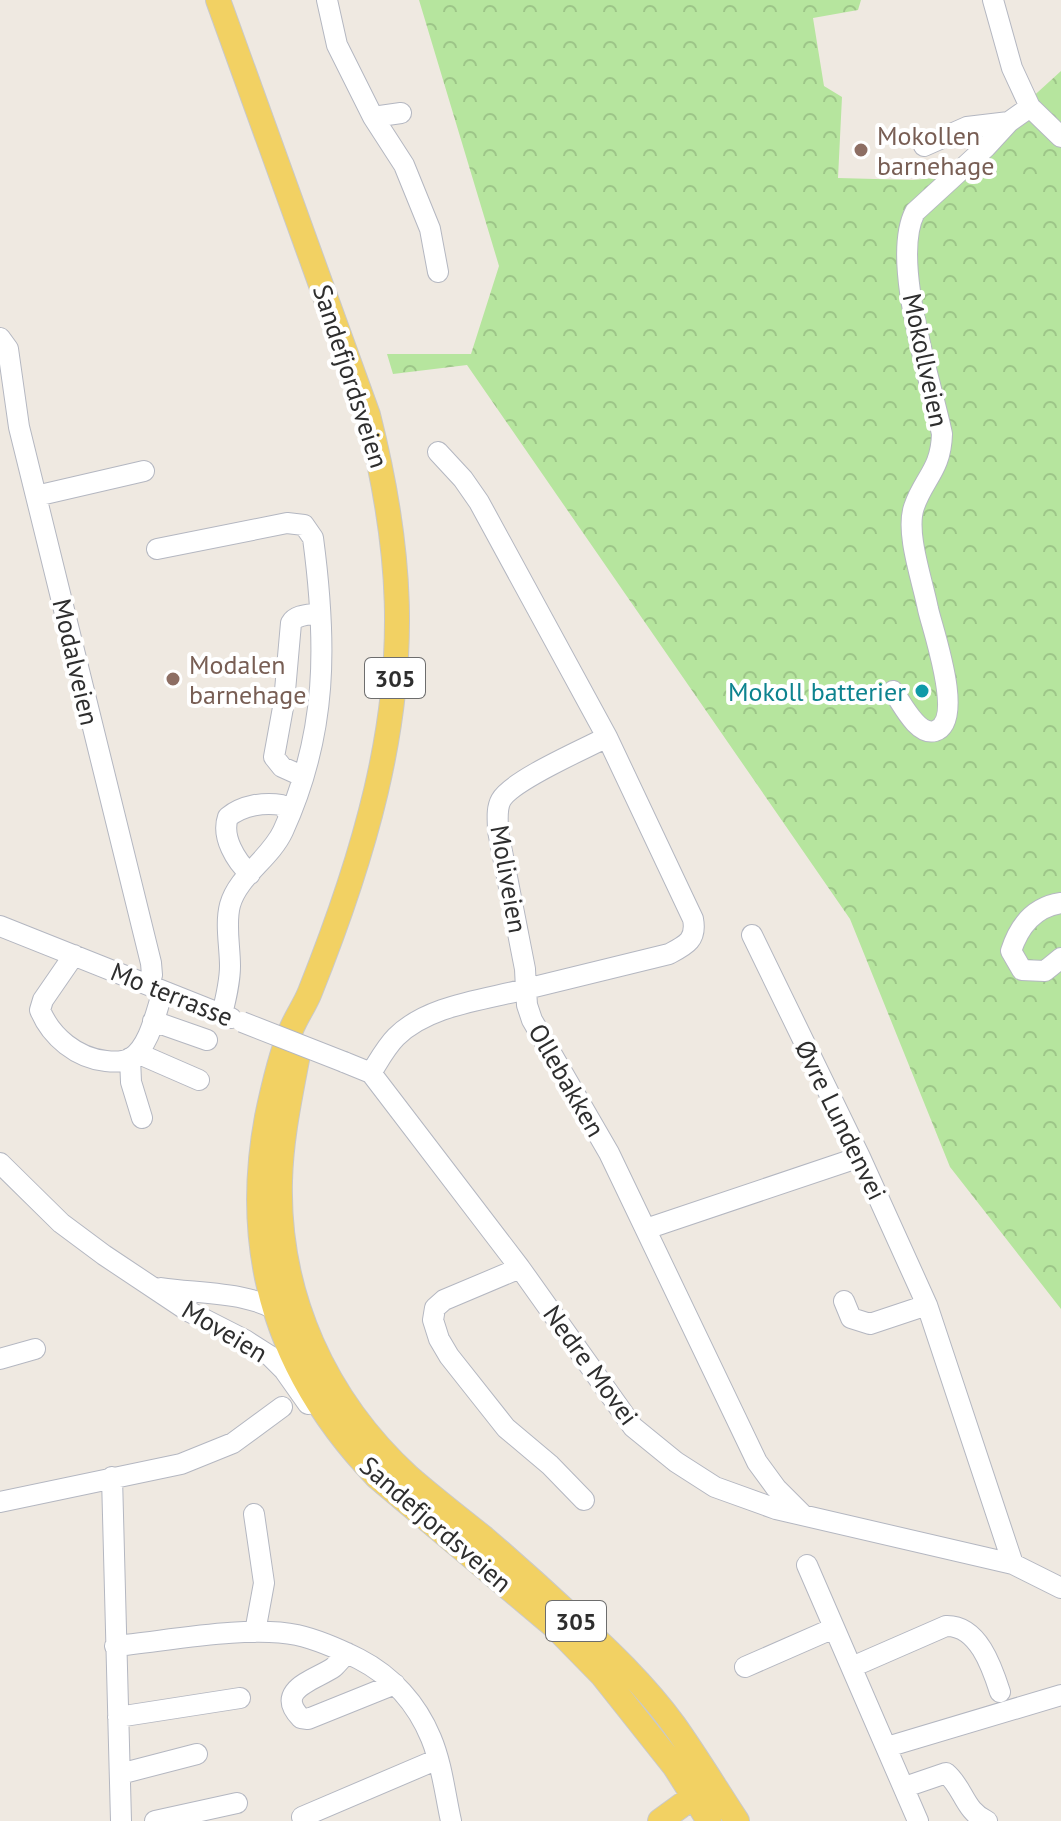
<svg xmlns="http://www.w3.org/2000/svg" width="1061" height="1821" font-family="'PT Sans',sans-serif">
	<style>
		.forest { fill: url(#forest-crowns) }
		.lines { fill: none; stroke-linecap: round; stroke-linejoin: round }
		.minor-casing { stroke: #b4b7c1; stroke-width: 22 }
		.major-casing { stroke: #c9c9c9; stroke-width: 26 }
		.minor { stroke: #fff; stroke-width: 20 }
		.major { stroke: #f2d163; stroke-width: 24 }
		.minor-bridge-casing { stroke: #b4b7c1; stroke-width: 22; stroke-linecap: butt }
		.minor-bridge { stroke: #fff; stroke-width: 20 }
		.education-dot { fill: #8d6e63; stroke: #fff; stroke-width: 3 }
		.culture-dot { fill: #0f9aa8; stroke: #fff; stroke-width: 3 }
		.labels { text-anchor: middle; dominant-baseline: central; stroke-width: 8; stroke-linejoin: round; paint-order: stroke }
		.shield { fill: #fff; stroke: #6d6d6d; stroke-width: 2 }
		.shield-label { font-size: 24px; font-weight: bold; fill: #2e2e2e }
		.education-label { font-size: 26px; fill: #785e54; stroke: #fff; text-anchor: start }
		.street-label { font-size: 26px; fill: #2e2e2e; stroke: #fff }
		.culture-label { font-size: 26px; fill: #0d838f; stroke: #fff; text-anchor: end }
	</style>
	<defs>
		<pattern id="forest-crowns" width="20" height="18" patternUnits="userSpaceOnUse" patternTransform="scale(2)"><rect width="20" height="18" fill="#b6e59e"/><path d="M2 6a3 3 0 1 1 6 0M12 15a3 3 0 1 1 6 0" fill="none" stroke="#9dc588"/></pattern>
	</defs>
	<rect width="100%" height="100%" fill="#efe9e1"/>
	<path class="forest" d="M419 0H861L858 10 813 18 824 86 842 97 838 178 913 180 945 177 1061 71V1309L950 1167 850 919 467 365 393 374 387 354H471L499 266Z"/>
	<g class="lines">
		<defs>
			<path id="minor" d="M327 0 337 45 373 117 404 165 430 229 438 272
				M993 0 1012 68 1030 107 1061 137
				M373 117 401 113
				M924 146 967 127 1009 122
				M0 338 8 349 19 427 151 963 152 975 149 985
				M36 496 144 471
				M157 549 287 523 304 525 313 538C327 643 328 733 283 831 270 859 238 876 230 905 225 924 230 946 230 966 230 982 226 998 222 1014
				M893 691C902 703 917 736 935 731 965 721 933 631 928 609 923 582 905 533 914 507 924 478 941 470 942 434 931 380 890 260 915 212L986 147 1009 122 1030 107
				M607 737 693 919C697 940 686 945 669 954L526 989 527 1005 532 1020 609 1153 757 1462 776 1488 803 1515
				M302 776 282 767 274 757 284 702 291 623C296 614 310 615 320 613
				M250 874C236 861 221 837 228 817 243 805 264 802 282 805L289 814
				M1061 903C1034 907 1019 926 1011 951L1022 970 1045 971 1061 958
				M0 926 231 1018
				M752 935 860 1157 927 1305 1013 1564
				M74 955 43 1000 40 1010C51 1037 77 1058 106 1061 114 1062 124 1062 131 1058 150 1046 156 1011 163 991
				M153 1021 207 1040
				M137 1053 199 1080
				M130 1058 131 1082 142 1118
				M344 1062 371 1073 520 1268 633 1427 676 1462 715 1487 776 1509 1013 1564 1061 1588
				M371 1073C378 1062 386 1047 396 1037 428 1005 484 1000 526 989L525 969 498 831C498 821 496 809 501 800 512 780 585 749 607 737L479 502 463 479 438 452
				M0 1163 61 1223 104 1255 188 1311 245 1340 270 1356 284 1370 308 1404
				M646 1229 860 1157
				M520 1268 444 1300 435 1308 433 1320 439 1339 449 1356 506 1428 550 1465 584 1500
				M161 1288C197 1294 256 1291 284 1316
				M844 1301 851 1318 870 1324 927 1305
				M0 1359 35 1349
				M112 1477 121 1821
				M0 1502 181 1464 233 1443 282 1407
				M254 1514 264 1583 255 1632
				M807 1565 918 1821
				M115 1646C167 1641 248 1625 297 1635 319 1640 339 1649 359 1659 392 1676 417 1704 431 1738 442 1764 445 1794 451 1821
				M347 1653C343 1657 338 1663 334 1667 316 1680 273 1689 301 1718L308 1719 395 1684
				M745 1667 834 1628
				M852 1667 946 1626C978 1625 992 1667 1000 1692
				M118 1717 240 1698
				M887 1747 1061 1695
				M120 1774 197 1754
				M905 1787 946 1773C964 1788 964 1811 987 1821
				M302 1817 438 1759
				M155 1821 237 1803"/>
			<path id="major" d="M218 0 368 415C402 549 408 655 376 791 360 859 336 927 310 992 305 1005 296 1017 291 1030 280 1057 273 1088 267 1117 241 1256 279 1375 377 1477L554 1626 602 1675 675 1767 709 1821
				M299 1049C291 1093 281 1136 280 1181 277 1295 325 1400 409 1477 433 1498 459 1518 484 1538 513 1563 542 1589 570 1615 606 1648 645 1685 674 1725 696 1756 716 1789 737 1821
				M660 1821 693 1797 708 1794"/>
		</defs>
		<use href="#minor" class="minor-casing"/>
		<use href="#major" class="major-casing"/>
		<use href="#minor" class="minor"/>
		<use href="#major" class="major"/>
		<defs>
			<path id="minor-bridge" d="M242 1022 344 1062"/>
		</defs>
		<use href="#minor-bridge" class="minor-bridge-casing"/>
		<use href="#minor-bridge" class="minor-bridge"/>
	</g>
	<g class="education-dot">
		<circle cx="861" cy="150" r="8"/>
		<circle cx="173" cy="679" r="8"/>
	</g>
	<circle class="culture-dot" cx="922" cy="691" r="8"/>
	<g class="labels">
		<g class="shield">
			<rect x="365" y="658" width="60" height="40" rx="6"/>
			<rect x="546" y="1601" width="60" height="40" rx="6"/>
		</g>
		<g class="shield-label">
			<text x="395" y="678">305</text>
			<text x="576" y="1621">305</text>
		</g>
		<g class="education-label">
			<text x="877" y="135">Mokollen<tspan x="877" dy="30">barnehage</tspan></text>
			<text x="189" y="664">Modalen<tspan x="189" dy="30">barnehage</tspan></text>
		</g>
		<g class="street-label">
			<text transform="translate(926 360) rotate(78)">Mokollveien</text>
			<text transform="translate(351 376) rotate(72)">Sandefjordsveien</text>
			<text transform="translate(76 662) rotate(77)">Modalveien</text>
			<text transform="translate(509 879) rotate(80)">Moliveien</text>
			<text transform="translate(172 994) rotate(22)">Mo terrasse</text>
			<text transform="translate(567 1080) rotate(60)">Ollebakken</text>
			<text transform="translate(841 1120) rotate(64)">Øvre Lundenvei</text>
			<text transform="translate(225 1331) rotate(31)">Moveien</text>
			<text transform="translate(591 1365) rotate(54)">Nedre Movei</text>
			<text transform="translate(436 1524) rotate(41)">Sandefjordsveien</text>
		</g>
		<g class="culture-label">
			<text x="906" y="691">Mokoll batterier</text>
		</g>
	</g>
</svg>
